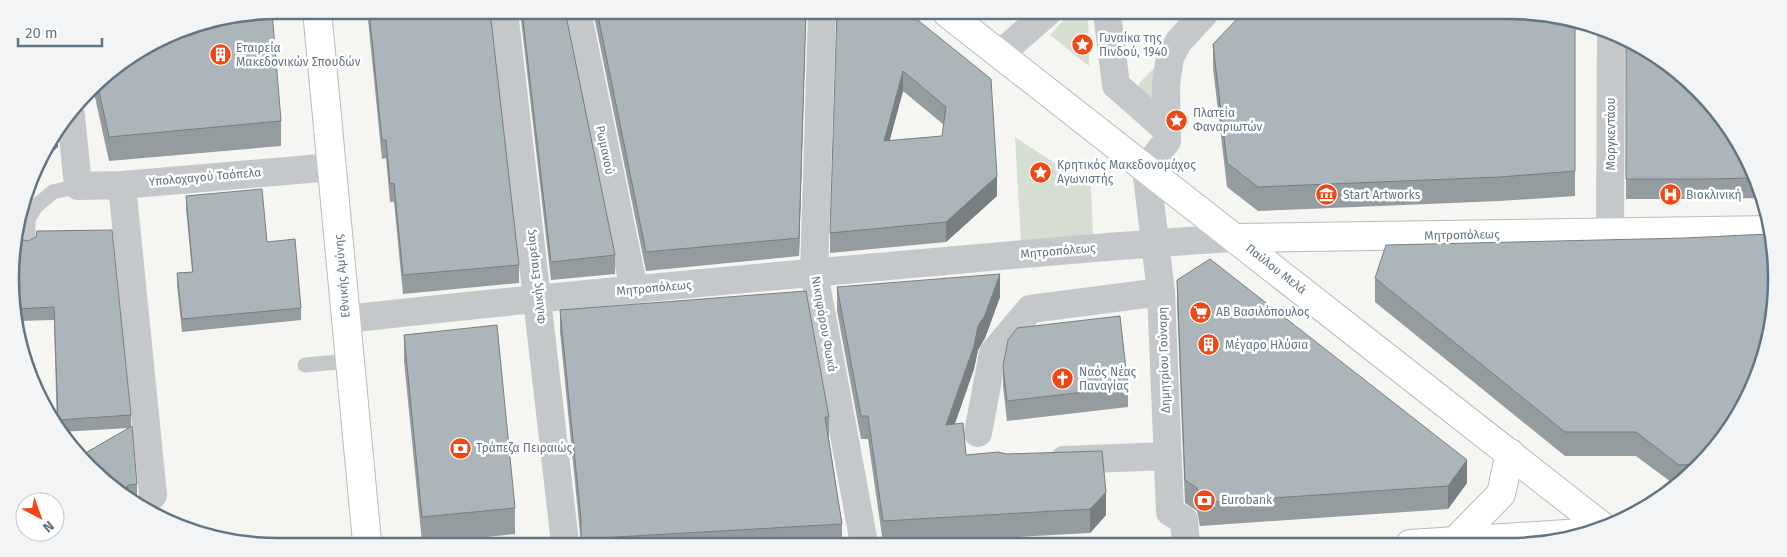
<svg xmlns="http://www.w3.org/2000/svg" width="1787" height="557" font-family="'Fira Sans',sans-serif">
	<style>
		.green { fill: #d6ddd1 }
		.lines { fill: none; stroke-linecap: round; stroke-linejoin: round }
		.secondary-casing { stroke: #b6bcc0; stroke-width: 30 }
		.primary-casing { stroke: #b7bbbf; stroke-width: 30 }
		.lane { stroke: #c4c8cb; stroke-width: 15 }
		.street { stroke: #c4c8cb; stroke-width: 28 }
		.secondary { stroke: #fff; stroke-width: 28 }
		.primary { stroke: #fff; stroke-width: 28 }
		.wall { fill: #949ca0; fill-rule: evenodd }
		.shaded-wall { fill: #787f82 }
		.building { fill: #acb5ba; stroke: #787f82; fill-rule: evenodd }
		.labels { text-anchor: middle; dominant-baseline: central; stroke-width: 5; stroke-linejoin: round; paint-order: stroke }
		.poi-label { font-size: 12px; fill: #617585; stroke: #fff; text-anchor: start }
		.street-label { font-size: 12px; fill: #617585; stroke: #fff }
		.rim { fill: none; stroke: #617585; stroke-width: 2.5 }
	</style>
	<rect width="100%" height="100%" fill="#f5f5f1"/>
	<path class="green" d="M1070 13H1088L1089 66 1050 35Z
		M1160 62 1155 112 1138 98 1139 83Z
		M1015 137 1091 187 1093 235 1021 241Z"/>
	<g class="lines">
		<defs>
			<path id="secondary" d="M317 10 367 542
				M947 13 1603 527
				M1236 238 1772 230"/>
			<path id="primary" d="M1454 542 1501 494 1510 453
				M1410 544 1581 533"/>
		</defs>
		<use href="#secondary" class="secondary-casing"/>
		<use href="#primary" class="primary-casing"/>
		<path class="lane" d="M28 244V219L36 206 53 192 78 186
			M305 365 350 361"/>
		<path class="street" d="M504 11 565 543
			M577 11 634 290
			M822 12 814 273 864 543
			M1107 13 1116 85 1167 130
			M1000 54 1047 13
			M71 116 78 186 122 185 332 167
			M122 185 153 495
			M1610 233 1611 36
			M346 319C516 300 686 284 856 269 983 258 1109 245 1236 238
			M978 433 993 353 1030 309 1161 292
			M1064 460 1168 456
			M1186 544 1184 520 1170 512 1161 292 1146 168 1167 141 1166 85 1170 57 1179 41 1204 14"/>
		<use href="#secondary" class="secondary"/>
		<use href="#primary" class="primary"/>
	</g>
	<path class="wall" d="M367 10 490 11 519 265V283L403 294 394 202H390L386 158 382 159Z
		M520 11H565L615 255V274L551 280Z
		M593 11 806 12 799 256 646 271Z
		M909 13 997 196 946 242 830 253V233ZM903 91 944 125 942 136 889 141Z
		M1575 21V196L1500 201 1258 211 1227 187 1213 68V44Z
		M1626 42 1732 130 1760 198 1706 199H1626Z
		M101 77 281 121V146L109 161 93 88Z
		M186 196 267 242 301 308V320L182 332 177 285V273L192 272 186 208Z
		M23 240 131 415V427L137 484V497L128 498 127 500 82 455 129 428 60 432 57 430 54 320 17 321 12 244Z
		M1375 278 1741 412 1698 469 1675 485 1636 456H1565L1375 302Z
		M1177 280 1467 483 1448 509 1200 526 1197 511 1185 503 1177 303Z
		M837 287 1000 297 985 338 978 350 974 369 955 424 966 455 1106 515 1090 533 901 543H883L868 439H861L837 311Z
		M560 310 829 417V439L842 524V543H581L560 332Z
		M404 335 515 508V534L438 542H422L404 361Z
		M1003 366 1128 387V407L1007 421 1003 386Z"/>
	<path class="shaded-wall" d="M806 12 799 256V238Z
		M903 71V91L884 162V141Z
		M58 133V147L36 166 38 159Z
		M997 176V196L946 242V222Z
		M1000 274V297L985 338 978 350 974 369 946 448V425L978 326Z
		M1467 460V483L1448 509V486Z
		M128 485V498L127 500 123 495Z
		M1106 492V515L1090 533V509Z"/>
	<path class="building" d="M369 10 490 11 519 265 403 275 394 183 390 184 386 140H382Z
		M272 11 281 121 109 137 97 82 101 77 176 30Z
		M522 11H565L615 255 551 262Z
		M597 11 806 12 799 238 646 252Z
		M837 12 909 13 991 79 997 176 946 222 830 233ZM903 71 946 107 942 136 884 141Z
		M1242 14 1561 15 1575 21V171L1500 177 1258 187 1227 163 1213 44Z
		M1626 42 1658 55 1732 130 1752 178 1706 179H1626Z
		M262 189 267 242 295 239 301 308 182 319 177 273 193 272 186 196Z
		M112 230 131 415 58 420 54 307 17 309 12 244 16 232H19L23 240 28 241 36 237 37 231Z
		M1772 234V331L1741 412 1702 464 1679 465 1636 432H1565L1375 278 1386 245 1685 238 1747 235Z
		M1210 259 1467 460 1448 486 1200 503 1197 488 1185 480 1177 280Z
		M1000 274 985 315 978 326 974 346 946 425 963 423 966 455 998 452 1007 454 1102 451 1106 492 1090 509 883 521 868 416H861L837 287Z
		M806 291 829 417H825L842 524 581 539V519L560 310Z
		M1120 316 1128 387 1007 401 1003 366 1008 340 1017 328Z
		M497 325 515 508 422 517 404 335Z
		M132 426 137 484 128 485 123 495 82 455Z"/>
	<defs>
		<symbol id="sight-disc" viewBox="-11 -11 22 22"><circle r="9.5" fill="#f34713" stroke="#fff"/><path d="M0-6L1.8-2.2L6-1.7L2.9 1.2L3.7 5.4L0 3.3L-3.7 5.4L-2.9 1.2L-6-1.7L-1.8-2.2Z" fill="#fff"/></symbol>
		<symbol id="building-disc" viewBox="-11 -11 22 22"><circle r="9.5" fill="#f34713" stroke="#fff"/><path d="M-4-6H4V6H1V3H-1V6H-4ZM-2.5-4.3h1.7v1.8h-1.7ZM.8-4.3h1.7v1.8H.8ZM-2.5-1h1.7V.8h-1.7ZM.8-1h1.7V.8H.8Z" fill="#fff"/></symbol>
		<symbol id="museum-disc" viewBox="-11 -11 22 22"><circle r="9.5" fill="#f34713" stroke="#fff"/><path d="M0-6L6-3V-2H-6V-3ZM-5-1h2V3h-2ZM-1-1h2V3h-2ZM3-1h2V3H3ZM-6 4H6V6H-6Z" fill="#fff"/></symbol>
		<symbol id="hospital-disc" viewBox="-11 -11 22 22"><circle r="9.5" fill="#f34713" stroke="#fff"/><path d="M-5-5h3v3.5h4V-5h3V5h-3V1.5h-4V5h-3Z" fill="#fff"/></symbol>
		<symbol id="supermarket-disc" viewBox="-11 -11 22 22"><circle r="9.5" fill="#f34713" stroke="#fff"/><path d="M-6-5.5h2.5l.6 2H6L4.5 2H-2.5L-4.4-4H-6ZM-1.5 3.2a1.3 1.3 0 1 0 .1 0ZM3 3.2a1.3 1.3 0 1 0 .1 0Z" fill="#fff"/></symbol>
		<symbol id="church-disc" viewBox="-11 -11 22 22"><circle r="9.5" fill="#f34713" stroke="#fff"/><path d="M-1.2-6h2.4v3.5h3.3v2.4h-3.3V6h-2.4V-.1h-3.3v-2.4h3.3Z" fill="#fff"/></symbol>
		<symbol id="bank-disc" viewBox="-11 -11 22 22"><circle r="9.5" fill="#f34713" stroke="#fff"/><path d="M-6-4H6V4H-6ZM0-2.3a2.3 2.3 0 1 0 0 4.6a2.3 2.3 0 1 0 0-4.6Z" fill="#fff"/></symbol>
	</defs>
	<g fill-rule="evenodd">
		<use href="#sight-disc" x="1070" y="32" width="25" height="25"/>
		<use href="#building-disc" x="208" y="42" width="25" height="25"/>
		<use href="#sight-disc" x="1164" y="108" width="25" height="25"/>
		<use href="#sight-disc" x="1028" y="160" width="25" height="25"/>
		<use href="#museum-disc" x="1314" y="182" width="25" height="25"/>
		<use href="#hospital-disc" x="1658" y="182" width="25" height="25"/>
		<use href="#supermarket-disc" x="1188" y="300" width="25" height="25"/>
		<use href="#building-disc" x="1196" y="332" width="25" height="25"/>
		<use href="#church-disc" x="1050" y="366" width="25" height="25"/>
		<use href="#bank-disc" x="448" y="436" width="25" height="25"/>
		<use href="#bank-disc" x="1192" y="488" width="25" height="25"/>
	</g>
	<g class="labels">
		<g class="poi-label">
			<text x="1099" y="38">Γυναίκα της<tspan x="1099" dy="14">Πινδού, 1940</tspan></text>
			<text x="236" y="48">Εταιρεία<tspan x="236" dy="14">Μακεδονικών Σπουδών</tspan></text>
			<text x="1193" y="113">Πλατεία<tspan x="1193" dy="14">Φαναριωτών</tspan></text>
			<text x="1057" y="165">Κρητικός Μακεδονομάχος<tspan x="1057" dy="14">Αγωνιστής</tspan></text>
			<text x="1343" y="195">Start Artworks</text>
			<text x="1686" y="195">Βιοκλινική</text>
			<text x="1216" y="312">ΑΒ Βασιλόπουλος</text>
			<text x="1225" y="345">Μέγαρο Ηλύσια</text>
			<text x="1079" y="372">Ναός Νέας<tspan x="1079" dy="14">Παναγίας</tspan></text>
			<text x="476" y="448">Τράπεζα Πειραιώς</text>
			<text x="1221" y="500">Eurobank</text>
		</g>
		<g class="street-label">
			<text transform="translate(1611 134) rotate(-90)">Μοργκεντάου</text>
			<text transform="translate(605 150) rotate(78)">Ρωμανού</text>
			<text transform="translate(205 177) rotate(-5)">Υπολοχαγού Τσόπελα</text>
			<text transform="translate(1462 235) rotate(-1)">Μητροπόλεως</text>
			<text transform="translate(1058 251) rotate(-5)">Μητροπόλεως</text>
			<text transform="translate(1276 269) rotate(38)">Παύλου Μελά</text>
			<text transform="translate(342 276) rotate(-95)">Εθνικής Αμύνης</text>
			<text transform="translate(536 277) rotate(-97)">Φιλικής Εταιρείας</text>
			<text transform="translate(654 288) rotate(-5)">Μητροπόλεως</text>
			<text transform="translate(824 324) rotate(80)">Νικηφόρου Φωκά</text>
			<text transform="translate(1164 360) rotate(-92)">Δημητρίου Γούναρη</text>
		</g>
	</g>
	<path d="M0 0H1787V557H0ZM278 19H1509A259 259 0 0 1 1768 278V279A259 259 0 0 1 1509 538H278A259 259 0 0 1 19 279V278A259 259 0 0 1 278 19Z" fill="#f2f4f5" fill-rule="evenodd"/>
	<path class="rim" d="M278 19H1509A259 259 0 0 1 1768 278V279A259 259 0 0 1 1509 538H278A259 259 0 0 1 19 279V278A259 259 0 0 1 278 19Z"/>
	<g transform="translate(40 517) rotate(139)"><circle r="24" fill="#ffffff" stroke="#c0c8ce"/>
	<path d="M0-4L9 19L0 12L-9 19Z" fill="#f34713"/>
	<text y="-8" font-size="14" font-weight="bold" text-anchor="middle" fill="#617585">N</text>
	</g>
	<path d="M18 38v8h84v-8" fill="none" stroke="#617585" stroke-width="2.5"/>
	<text x="25" y="38" font-size="15" fill="#617585" stroke="#ffffff" stroke-width="4" paint-order="stroke">20 m</text>
</svg>
